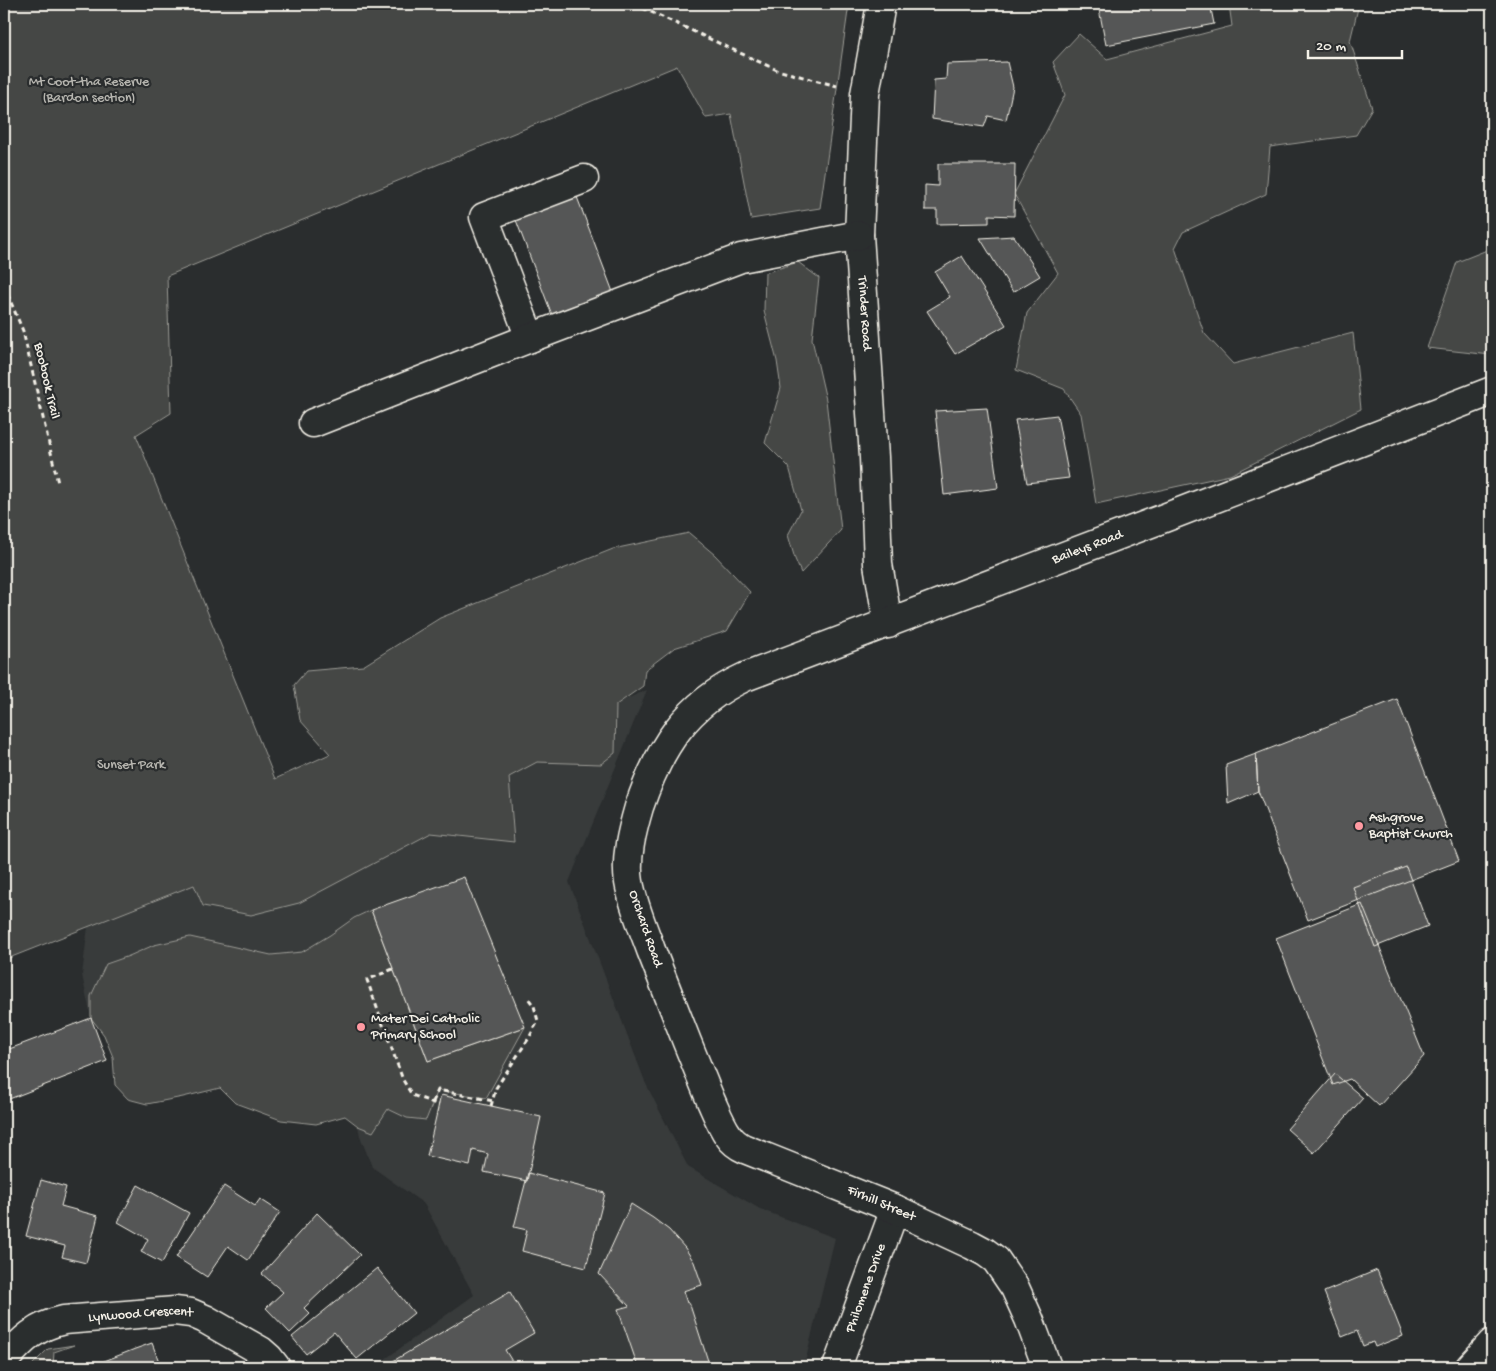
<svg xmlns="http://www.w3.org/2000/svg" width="1496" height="1371" font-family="'Gochi Hand',sans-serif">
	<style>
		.built { fill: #373a3a }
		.green { fill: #444645; stroke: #9c9c96 }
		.building { fill: #555756; stroke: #f4f1e8 }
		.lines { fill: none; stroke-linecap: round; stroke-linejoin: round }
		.minor-casing { stroke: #f4f1e8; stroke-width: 31 }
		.major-casing { stroke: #f4f1e8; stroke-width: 31 }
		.path { stroke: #f4f1e8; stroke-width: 3; stroke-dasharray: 5 4; stroke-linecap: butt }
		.minor { stroke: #2a2d2e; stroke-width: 28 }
		.major { stroke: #2a2d2e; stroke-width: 28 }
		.poi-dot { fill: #ff9aa2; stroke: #2a2d2e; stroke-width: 2 }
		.labels { text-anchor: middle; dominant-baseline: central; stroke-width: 4.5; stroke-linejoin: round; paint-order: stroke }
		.park-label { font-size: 14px; fill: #b6b5af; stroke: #2a2d2e }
		.street-label { font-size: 14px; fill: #f4f1e8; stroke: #2a2d2e }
		.poi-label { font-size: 14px; fill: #f4f1e8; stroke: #2a2d2e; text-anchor: start }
	</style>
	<rect width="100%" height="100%" fill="#2a2d2e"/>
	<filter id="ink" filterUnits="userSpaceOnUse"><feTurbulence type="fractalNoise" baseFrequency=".02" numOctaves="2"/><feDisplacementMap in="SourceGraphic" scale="10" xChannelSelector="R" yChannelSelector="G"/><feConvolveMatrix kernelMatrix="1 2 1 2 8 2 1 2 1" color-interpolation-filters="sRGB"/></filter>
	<g filter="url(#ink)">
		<path class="built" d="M647 690 569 882 646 1084 688 1167 760 1209 835 1238 804 1367H374L474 1295 424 1204 372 1167 360 1136 358 1126 346 1116 316 1124 281 1120 235 1103 219 1088 147 1104 128 1099 115 1085 113 1057 104 1035 91 1018 82 975 88 926 194 884Z"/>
		<path class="green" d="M4 4H849L820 208 751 219 731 114 706 118 677 66 167 276 171 413 136 435 275 779 330 754 300 720 294 685 306 671 363 666 440 618 613 549 689 533 715 555 750 592 727 631 674 648 645 670 643 686 616 705 615 753 601 764 537 762 509 777 514 842 431 833 299 903 251 915 203 906 194 885 4 960Z
			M1229 4H1359L1350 41 1372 108 1356 135 1270 147 1266 194 1183 232 1175 248 1204 333 1233 364 1353 333 1361 409 1230 475 1096 504 1081 414 1064 389 1016 370 1027 313 1058 273 1014 194 1065 95 1053 62 1079 34 1107 59 1232 26Z
			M1492 248V354L1491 355 1427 348 1457 262Z
			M798 262 819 278 812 339 826 400 841 530 801 573 795 559 788 535 801 510 789 467 765 443 781 388 777 361 764 311 765 273Z
			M371 910 428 1061 525 1027 486 1098 438 1090 426 1120 407 1118 388 1109 373 1132 358 1126 345 1116 316 1124 281 1120 235 1103 220 1088 183 1097 147 1104 128 1099 115 1085 113 1057 104 1035 91 1018V996L106 964 129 956 154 945 190 937 271 955 302 952 330 935 354 918Z
			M74 1345 54 1352 53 1367H30L48 1349Z"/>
		<path class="building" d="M1098 4H1210L1214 24 1106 45Z
			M1007 62 1013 87 1006 120 988 116 984 127 932 119 934 80 946 79 947 64Z
			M938 164H1015L1014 216 989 215V223L937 224V210H925V185L938 186Z
			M577 197 613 292 552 315 516 220Z
			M1014 236 1040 276 1013 292 980 238Z
			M962 256 1006 325 955 354 927 311 950 297 935 272Z
			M987 408 998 488 944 495 935 411Z
			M1057 415 1069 478 1027 483 1015 420Z
			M1397 699 1459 861 1308 920 1258 791 1256 754Z
			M1256 754 1258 791 1228 804 1226 765Z
			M1406 867 1428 926 1375 947 1353 887Z
			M464 877 525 1027 428 1061 371 910Z
			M1362 904 1424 1056 1379 1106 1350 1079 1333 1085 1276 938Z
			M91 1018 107 1061 4 1101V1051Z
			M1335 1074 1363 1098 1314 1153 1287 1129Z
			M441 1095 541 1117 527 1181 484 1172 488 1154 473 1150 470 1166 427 1156Z
			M528 1173 605 1193 586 1268 522 1251 527 1230 514 1227Z
			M41 1180 66 1187 61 1206 98 1216 86 1263 62 1257 65 1246 26 1236Z
			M138 1185 189 1213 162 1263 141 1252 148 1239 118 1222Z
			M224 1186 255 1206 260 1199 280 1212 248 1260 228 1246 207 1277 176 1257Z
			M631 1204 653 1218 669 1230 685 1248 694 1262 702 1285 683 1291 687 1303 689 1302 710 1367H638L618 1309 629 1306 599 1274Z
			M317 1213 360 1255 304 1308 310 1314 290 1333 266 1308 283 1292 262 1274Z
			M377 1268 414 1313 357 1359 334 1332 306 1354 292 1337Z
			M1377 1270 1403 1336 1375 1347 1373 1342 1363 1346 1357 1331 1342 1337 1324 1292Z
			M510 1292 534 1333 505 1350 515 1366 513 1367H383Z
			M152 1343 161 1367H89L135 1349Z"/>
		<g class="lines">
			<defs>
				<g id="minor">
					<path id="s1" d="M881 4 865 94 859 235 874 457 878 564 888 624"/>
					<path d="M530 338 484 217 584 179"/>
					<path d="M313 423 530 338 741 258 859 235"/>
					<path id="s2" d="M4 1361C22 1340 36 1326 64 1320L175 1311 191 1313 205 1319 261 1351 269 1358 276 1367"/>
					<path id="s3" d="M837 1367 895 1209"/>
					<path id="s4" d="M1047 1367 1029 1319 1015 1288 996 1260 985 1252 972 1245 895 1209 745 1149C738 1146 732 1141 728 1135 721 1125 716 1112 711 1101 703 1081 695 1062 687 1042 675 1011 663 981 651 950 643 928 633 905 629 882 625 858 632 831 639 807 659 748 686 704 745 677L1159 520 1492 391"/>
				</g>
				<path id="major" d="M1470 1367 1492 1343"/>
			</defs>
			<use href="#minor" class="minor-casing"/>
			<use href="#major" class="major-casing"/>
			<path class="path" d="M634 4 777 70 837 86
				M4 286 23 331 58 483
				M393 969 367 980 403 1080 412 1095 439 1105
				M433 1102 438 1090 493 1101
				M491 1106 496 1088 529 1038 538 1021 534 1006 528 998"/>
			<use href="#minor" class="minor"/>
			<use href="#major" class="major"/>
		</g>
	</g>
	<g class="poi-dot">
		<circle cx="1359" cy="826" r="5"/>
		<circle cx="361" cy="1027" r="5"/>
	</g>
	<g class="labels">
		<g class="park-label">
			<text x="89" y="82">Mt Coot-tha Reserve<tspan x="89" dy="16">(Bardon section)</tspan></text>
			<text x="131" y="765">Sunset Park</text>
		</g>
		<g class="street-label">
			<text stroke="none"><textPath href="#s1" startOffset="311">Trinder Road</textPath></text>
			<text transform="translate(46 381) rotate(77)">Boobook Trail</text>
			<text stroke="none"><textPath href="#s4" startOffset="1304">Baileys Road</textPath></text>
			<text transform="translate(645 929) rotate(71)">Orchard Road</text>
			<text transform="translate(881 1204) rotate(23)">Firhill Street</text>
			<text stroke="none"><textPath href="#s3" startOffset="84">Philomene Drive</textPath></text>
			<text stroke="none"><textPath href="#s2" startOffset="151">Lynwood Crescent</textPath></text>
		</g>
		<g class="poi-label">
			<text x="1369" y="818">Ashgrove<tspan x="1369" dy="16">Baptist Church</tspan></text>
			<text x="371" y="1019">Mater Dei Catholic<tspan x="371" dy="16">Primary School</tspan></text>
		</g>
	</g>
	<rect width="1496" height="1371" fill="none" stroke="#2a2d2e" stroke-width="20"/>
	<rect x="10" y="10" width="1476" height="1351" fill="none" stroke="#f4f1e8" stroke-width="2" filter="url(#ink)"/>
	<path d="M1308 50v8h94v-8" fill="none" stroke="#f4f1e8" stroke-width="2.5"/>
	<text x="1316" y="50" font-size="15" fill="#f4f1e8" stroke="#2a2d2e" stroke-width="4" paint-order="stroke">20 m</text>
</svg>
